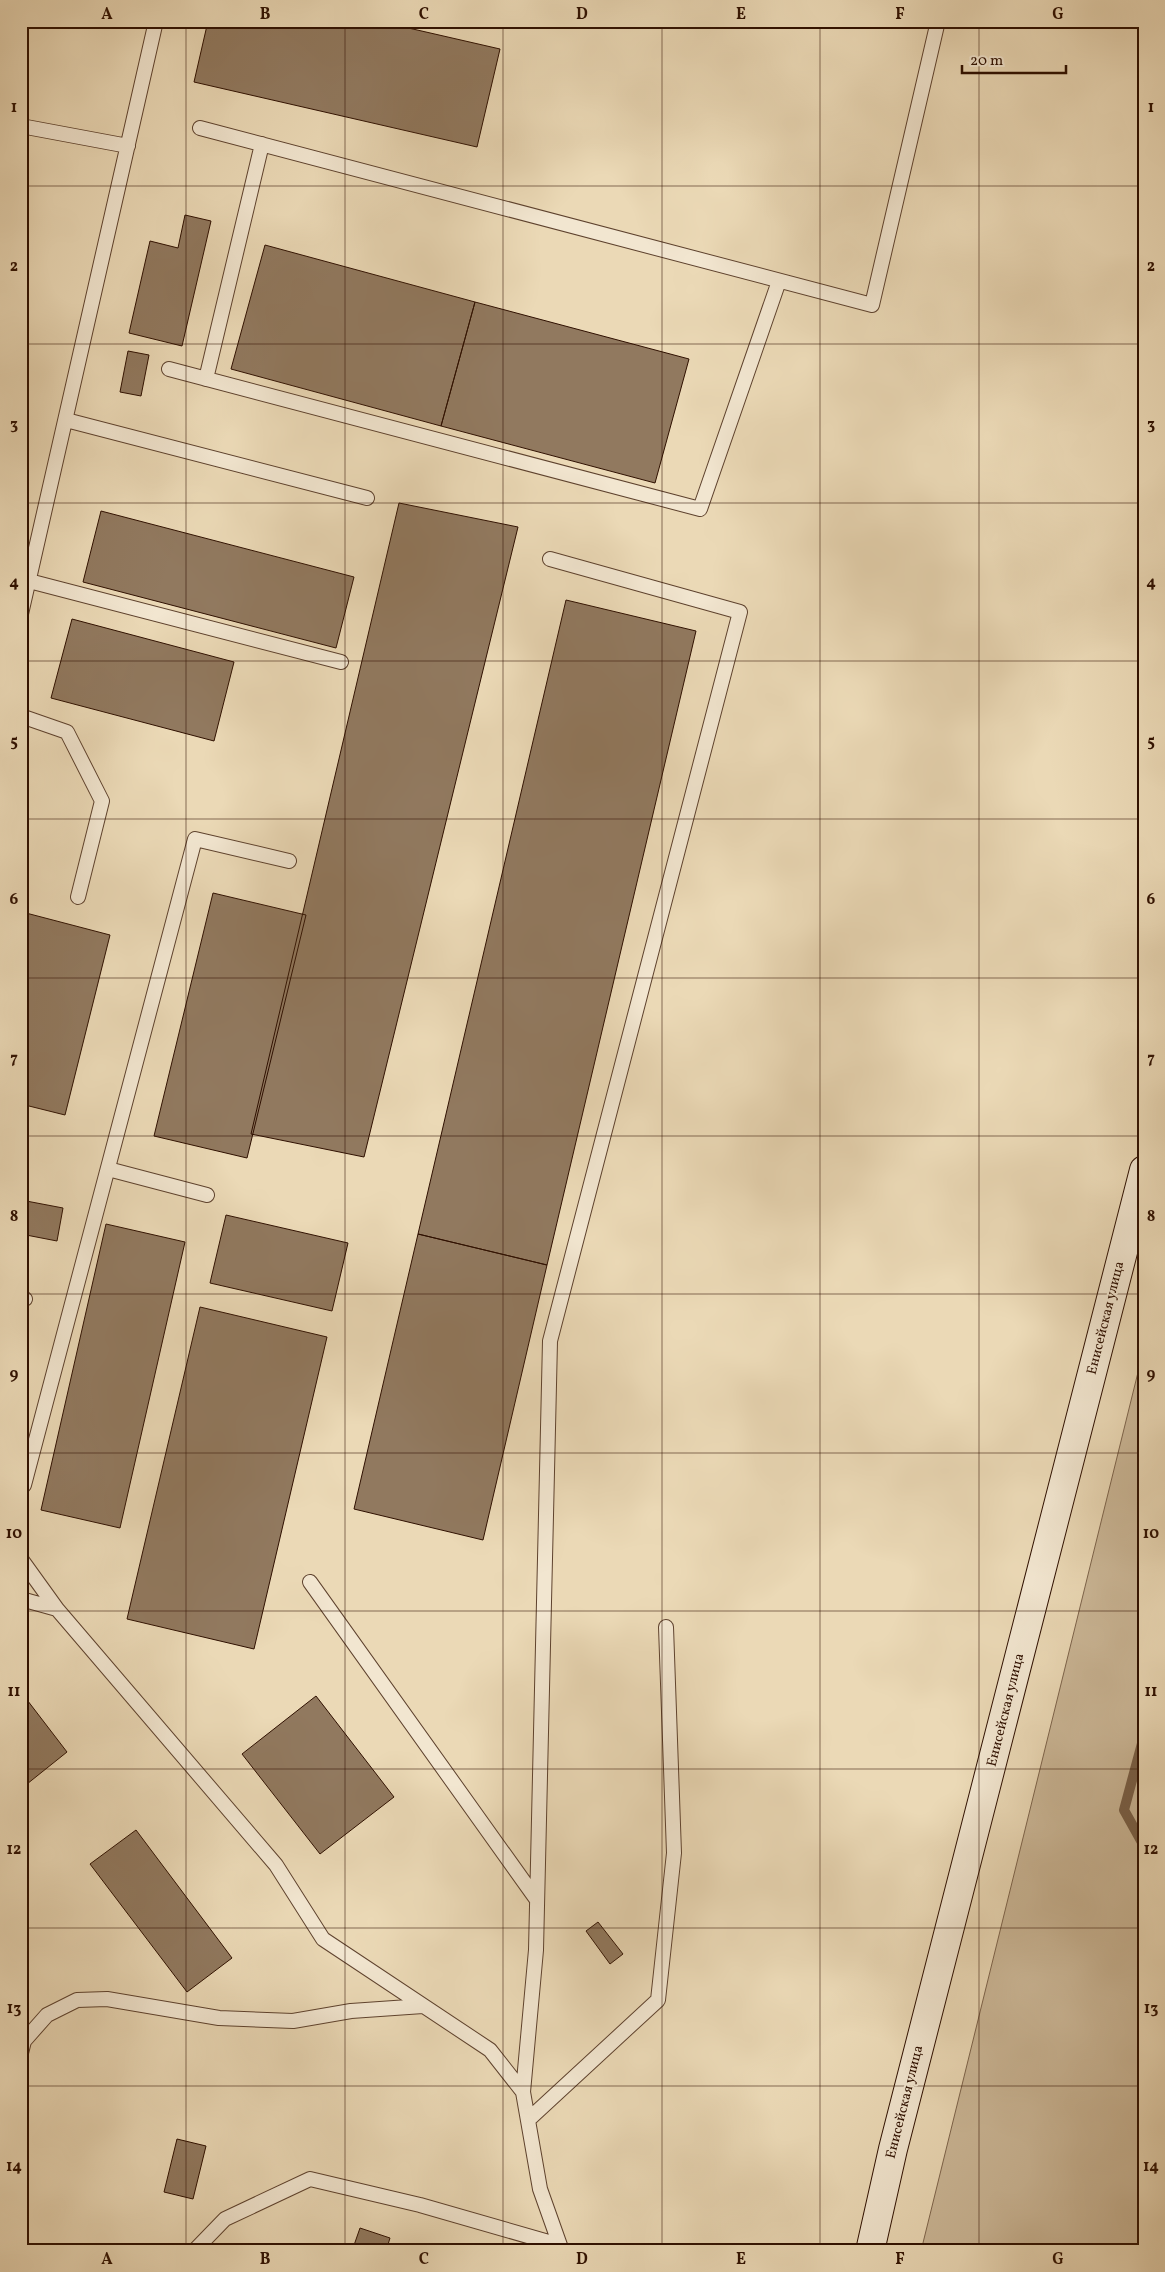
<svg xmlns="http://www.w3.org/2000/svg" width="1165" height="2272" font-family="Vollkorn,serif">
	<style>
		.green { fill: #cbb797; stroke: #7d644c }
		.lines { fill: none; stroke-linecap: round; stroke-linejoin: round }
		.stream { stroke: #796048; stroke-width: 10 }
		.building { fill: #91795f; stroke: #2f1000 }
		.lane-casing { stroke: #5e422e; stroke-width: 16 }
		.secondary-casing { stroke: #2f1000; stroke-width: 30 }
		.lane { stroke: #f2e6d0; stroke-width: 14 }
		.secondary { stroke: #f2e6d0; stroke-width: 28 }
		.grid { fill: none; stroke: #2f1000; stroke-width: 1; stroke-opacity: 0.55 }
		.labels { text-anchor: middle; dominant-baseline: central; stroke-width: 4; stroke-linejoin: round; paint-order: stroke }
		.street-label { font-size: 14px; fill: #2f1000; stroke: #f2e6d0 }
		.neatline { fill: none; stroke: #2f1000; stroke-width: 2 }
		.grid-label { font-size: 16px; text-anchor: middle; font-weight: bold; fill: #2f1000 }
	</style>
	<rect width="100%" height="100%" fill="#ebd9b6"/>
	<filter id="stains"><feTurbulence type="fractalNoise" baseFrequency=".004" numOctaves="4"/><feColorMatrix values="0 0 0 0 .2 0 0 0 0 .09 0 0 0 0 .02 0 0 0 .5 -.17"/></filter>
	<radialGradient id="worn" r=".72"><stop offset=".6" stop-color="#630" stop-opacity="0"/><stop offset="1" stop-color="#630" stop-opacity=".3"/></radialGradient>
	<path class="green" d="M1144 1348V2251H921Z"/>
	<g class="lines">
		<path class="stream" d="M1144 1736 1124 1810 1144 1846"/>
	</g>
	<path class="building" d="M208 21H378L500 49 477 147 194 82Z
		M185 215 211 221 182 346 129 333 150 241 178 248Z
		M265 245 475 302 441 426 231 369Z
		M475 302 689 359 655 483 441 426Z
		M128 351 149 355 141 396 120 392Z
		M399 503 518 527 364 1157 251 1134Z
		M101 511 354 577 336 648 83 582Z
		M566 600 696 631 547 1265 418 1234Z
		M72 619 234 662 214 741 51 698Z
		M213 893 306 915 247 1158 154 1136Z
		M26 913 110 935 65 1115 21 1104V933Z
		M21 1200 63 1208 57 1241 21 1234Z
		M226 1215 348 1243 332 1311 210 1283Z
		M106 1224 185 1242 120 1528 41 1510Z
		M418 1234 547 1265 483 1540 354 1509Z
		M200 1307 327 1337 254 1649 127 1619Z
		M21 1692 67 1752 22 1788 21 1787Z
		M316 1696 394 1797 320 1854 242 1754Z
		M136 1830 232 1958 187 1992 90 1864Z
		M598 1922 623 1954 610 1964 586 1931Z
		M177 2139 206 2146 193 2199 164 2192Z
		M360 2228 390 2238 386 2251H352Z"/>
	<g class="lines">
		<defs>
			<path id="lane" d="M21 126 128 146
				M200 128 872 305 938 21
				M169 369 700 509 779 281
				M206 379 262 144
				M66 420 367 498
				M29 581 341 662
				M21 614 156 21
				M21 716 67 732 102 801 78 897
				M108 1169 207 1195
				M21 1298 25 1299
				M21 1488 24 1485 195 839 289 861
				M21 1559 57 1609
				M310 1582 537 1900
				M21 1599 57 1609 276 1865 323 1939 490 2050 523 2092 540 2189 562 2251
				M21 2053 24 2041 47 2015 77 2000 107 1999 219 2018 293 2021 351 2011 423 2006
				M523 2092 536 1950 550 1341 740 612 550 559
				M528 2120 658 2000 674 1853 666 1627
				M194 2251 225 2219 310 2179 420 2205 559 2245"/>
			<path id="secondary" d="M870 2251 893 2149 1144 1170"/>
		</defs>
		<use href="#lane" class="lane-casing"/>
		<use href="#secondary" class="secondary-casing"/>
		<use href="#lane" class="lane"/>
		<use href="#secondary" class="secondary"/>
	</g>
	<path class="grid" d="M186 21V2251M345 21V2251M503 21V2251M662 21V2251M820 21V2251M979 21V2251M21 186H1144M21 344H1144M21 503H1144M21 661H1144M21 819H1144M21 978H1144M21 1136H1144M21 1294H1144M21 1453H1144M21 1611H1144M21 1769H1144M21 1928H1144M21 2086H1144"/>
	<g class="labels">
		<g class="street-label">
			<text transform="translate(1106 1318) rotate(-76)">Енисейская улица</text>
			<text transform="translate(1006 1710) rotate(-76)">Енисейская улица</text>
			<text transform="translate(905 2102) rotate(-76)">Енисейская улица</text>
		</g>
	</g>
	<rect width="1165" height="2272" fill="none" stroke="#ebd9b6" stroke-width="55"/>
	<path d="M962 65v8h104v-8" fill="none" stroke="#2f1000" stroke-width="2.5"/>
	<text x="970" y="65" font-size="15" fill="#2f1000" stroke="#f2e6d0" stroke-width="4" paint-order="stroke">20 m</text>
	<rect x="28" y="28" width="1110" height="2216" class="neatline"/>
	<g class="grid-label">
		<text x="107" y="19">A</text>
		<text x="265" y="19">B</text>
		<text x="424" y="19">C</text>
		<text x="582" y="19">D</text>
		<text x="741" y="19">E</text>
		<text x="900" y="19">F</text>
		<text x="1058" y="19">G</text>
		<text x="14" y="112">1</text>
		<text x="1151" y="112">1</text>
		<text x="14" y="271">2</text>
		<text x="1151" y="271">2</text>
		<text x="14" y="429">3</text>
		<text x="1151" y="429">3</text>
		<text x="14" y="587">4</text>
		<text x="1151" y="587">4</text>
		<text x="14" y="746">5</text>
		<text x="1151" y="746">5</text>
		<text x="14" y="904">6</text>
		<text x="1151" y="904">6</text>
		<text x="14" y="1063">7</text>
		<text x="1151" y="1063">7</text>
		<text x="14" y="1221">8</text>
		<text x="1151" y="1221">8</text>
		<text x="14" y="1379">9</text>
		<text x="1151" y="1379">9</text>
		<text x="14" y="1538">10</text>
		<text x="1151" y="1538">10</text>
		<text x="14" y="1696">11</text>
		<text x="1151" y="1696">11</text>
		<text x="14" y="1854">12</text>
		<text x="1151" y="1854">12</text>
		<text x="14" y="2013">13</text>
		<text x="1151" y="2013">13</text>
		<text x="14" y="2171">14</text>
		<text x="1151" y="2171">14</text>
		<text x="107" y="2264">A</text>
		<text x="265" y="2264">B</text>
		<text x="424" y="2264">C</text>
		<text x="582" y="2264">D</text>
		<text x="741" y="2264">E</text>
		<text x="900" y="2264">F</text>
		<text x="1058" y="2264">G</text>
	</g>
	<rect width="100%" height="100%" filter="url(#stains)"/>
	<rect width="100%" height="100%" fill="url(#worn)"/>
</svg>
